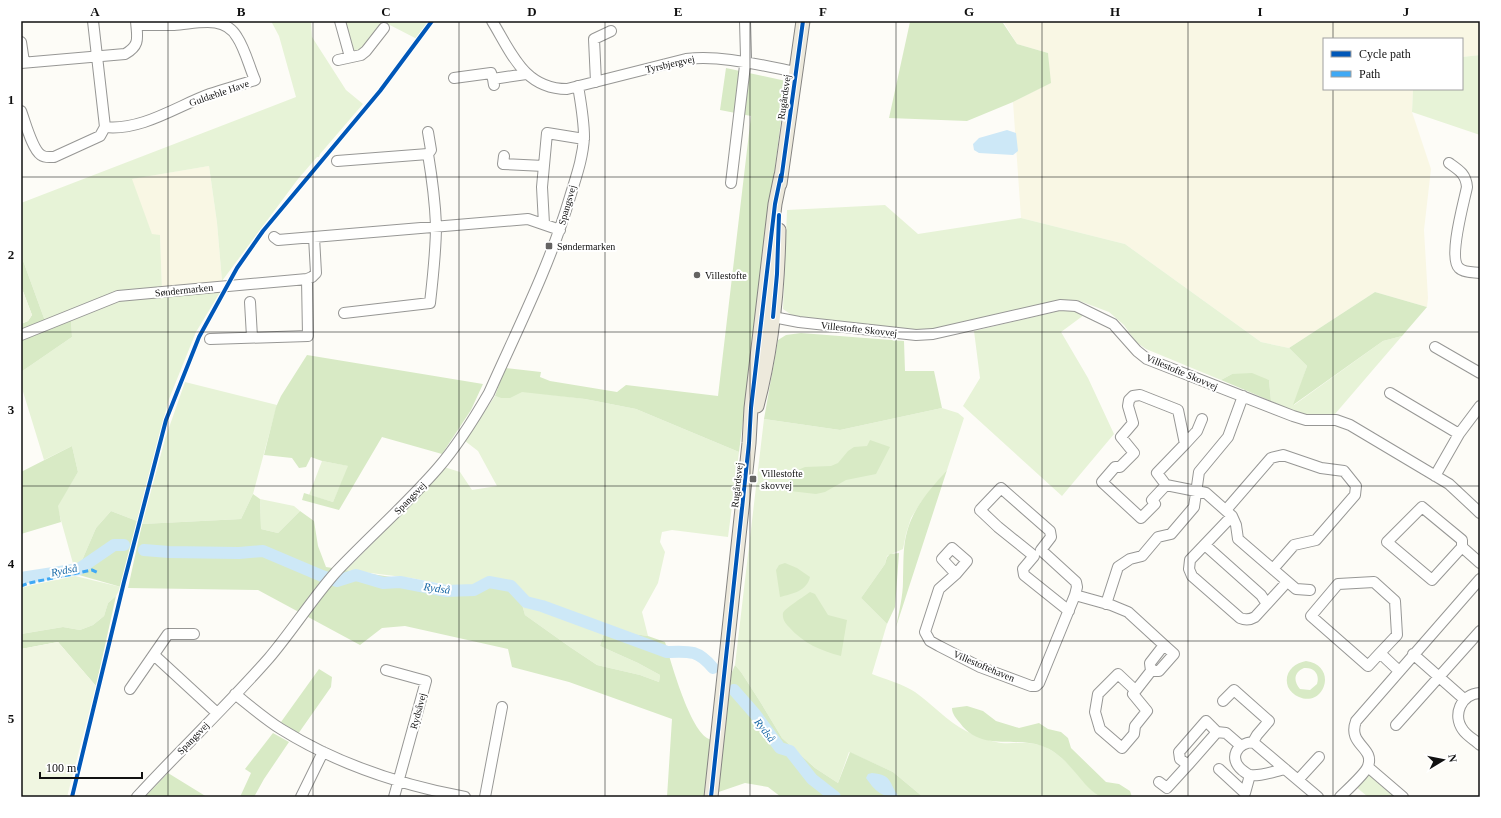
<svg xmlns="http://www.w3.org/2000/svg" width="1501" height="818" font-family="Georgia,serif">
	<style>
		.farmland { fill: #f9f7e4 }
		.green { fill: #e7f3d7 }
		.forest { fill: #d8eac5; fill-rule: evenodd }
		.pitch { fill: #f0f6e1 }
		.water { fill: #cde8f7 }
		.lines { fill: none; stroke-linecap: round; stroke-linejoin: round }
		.river { stroke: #cde8f7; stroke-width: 12 }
		.minor-casing { stroke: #979795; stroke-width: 12 }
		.major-casing { stroke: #858482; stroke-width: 15 }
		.minor { stroke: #fffffe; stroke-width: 10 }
		.major { stroke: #ede9dc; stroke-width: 13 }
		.quiet { stroke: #3fa9f5; stroke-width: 3; stroke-dasharray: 6 3; stroke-linecap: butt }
		.cycleway-casing { stroke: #fff; stroke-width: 6 }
		.cycleway { stroke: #0057b8; stroke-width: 4 }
		.grid { fill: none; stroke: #111; stroke-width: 1; stroke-opacity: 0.55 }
		.poi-dot { fill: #646362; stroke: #fff; stroke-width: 1.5 }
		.labels { text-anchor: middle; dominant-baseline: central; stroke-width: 4; stroke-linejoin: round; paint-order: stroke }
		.street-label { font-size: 10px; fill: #111; stroke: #fff }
		.poi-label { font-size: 10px; fill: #111; stroke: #fff; text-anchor: start }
		.water-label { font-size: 11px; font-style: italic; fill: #1768a6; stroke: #fff }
		.neatline { fill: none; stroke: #111; stroke-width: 1.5 }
		.grid-label { font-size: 13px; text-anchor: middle; font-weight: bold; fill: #111 }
	</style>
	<rect width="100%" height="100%" fill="#fdfcf7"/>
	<path class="farmland" d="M1003 21H1480V55L1462 57V39H1324V89H1413L1412 112 1431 169 1424 230 1428 298 1427 307 1375 292 1289 348 1261 342 1125 244 1021 218 1013 102 1050 83 1048 53 1017 44Z
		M209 166 217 223 222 281 162 289 160 235H152L131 179Z"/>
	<path class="green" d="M271 21H311L312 37 346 90 363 104 320 154 319 157H317L298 179 222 281 217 223 209 166 132 179 152 234 160 235 162 289 45 321 21 255V203L296 97 279 36Z
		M344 21H429L417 39 384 22 362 49 355 51 350 45Z
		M1480 55V135L1412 112 1413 89H1462V57Z
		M885 205 918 234 1021 218 1125 244 1261 342 1289 348 1307 366 1294 405 1383 341 1402 336 1335 414H1300L1271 401 1269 380 1232 374 1221 380 1146 349 1136 342 1124 325 1109 312 1077 300 1059 301 933 331 796 318 783 309 787 210Z
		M222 289 196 332 169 399 137 521 111 511 96 528 80 565 74 567 57 506 78 472 72 446 44 460 21 385V372L72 337 71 318 120 298Z
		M1063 310H1076L1084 315 1061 332 1088 378 1114 434 1062 496 963 406 980 378 974 331Z
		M185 382 277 405 253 494 241 519 142 524 165 439Z
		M522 391 585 399 636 409 739 452 728 537 672 530 662 532 660 542 665 552 658 583 642 612 648 636 605 630 600 646 638 663 660 675 659 682 640 675 597 665 570 647 525 615 516 583 463 588 411 578 346 570 420 495 444 467 460 472 472 490 497 486 478 451 465 441 495 396C506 400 512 396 522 391Z
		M942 408 958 413 964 418 947 470 921 502 911 518 906 534 903 549 887 556 885 564 861 598 887 624 872 674C885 679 905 685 915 692 932 704 947 721 966 731 973 735 992 742 1001 743 1015 744 1029 741 1043 746 1067 756 1080 781 1100 797H923L893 772 849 752 838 783 815 768 782 738 761 703 741 672 735 665 764 419 840 430Z
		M322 461 349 466 333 502 309 495Z
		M260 499 294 506 300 511 278 533 261 529Z
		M75 576 121 587 116 596 108 603 104 616 93 625 80 630 63 627 21 634V588L32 585Z
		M1369 770 1399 797H1368L1355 786Z"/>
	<path class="forest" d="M910 22 1003 23 1017 44 1048 53 1051 83 1013 102 967 121 889 118Z
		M726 68 786 81 739 452 636 409 585 399 522 392 510 398H501L495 396 505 368 541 372 540 377 550 381 617 392 626 385 718 396 751 116 720 110Z
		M21 255 45 321 21 331V324L28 321 32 315 21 286Z
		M1375 292 1427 307 1402 336 1383 341 1293 405 1307 366 1289 348Z
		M71 318 72 337 21 372V339Z
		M801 333 904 341 905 371H934L942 408 840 430 764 419 778 340 786 335Z
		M307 355 483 384 471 410 442 454 382 437 339 510 302 500 304 493 333 502 348 466 322 461 311 457 306 467 299 468 292 458 264 455 276 407 281 396Z
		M1252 373 1269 380 1271 401 1221 380 1232 374Z
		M870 440 890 447 876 474 846 480 825 492 816 494 790 491 783 487 798 470 805 467 831 466 838 463 848 451 854 447 867 446Z
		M72 446 78 472 58 506 61 522 21 534V472Z
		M947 470 896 627C899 612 903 596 903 581 904 557 902 542 911 520 919 501 934 485 947 470Z
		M253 494 260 499 261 529 278 533 300 511 314 521 318 546 326 567 463 588 516 583 525 615 570 647 597 665 640 675 659 682 660 675 638 663 600 646 605 630 648 636 665 642C671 662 690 731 709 739 713 740 718 741 721 741L729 679 735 665 741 672 761 703 782 738 815 768 838 783 850 752 893 772 923 797H781L768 787 745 783 704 797H667L672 719 569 682 512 667 508 649 405 626 382 628 360 645 258 590 128 588 142 524 241 519Z
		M111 511 137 521 121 587 79 575 80 565 96 528Z
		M899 553 895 607 887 624 861 598 885 564 887 557 890 554Z
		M785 563 797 568 810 577C807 591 792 594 780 597L776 570 779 565Z
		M810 592 815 594 828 615 847 620 841 656C821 651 803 643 789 627 786 624 782 619 783 613 785 608 805 596 810 592Z
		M116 596 96 686 58 642 21 649V634L63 627 80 630 93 625 104 616 108 603Z
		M1306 661C1339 666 1324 708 1299 697 1294 695 1290 691 1288 687 1283 673 1294 663 1306 661ZM1304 668C1314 667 1320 674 1317 684L1310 690 1300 689C1293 681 1294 672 1304 668Z
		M319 669 332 677 331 687 298 734 281 722Z
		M967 706 983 711 996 721 1019 728 1039 723 1048 729 1061 732 1068 738 1071 748 1106 782 1119 784 1130 791 1132 797C1125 797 1104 799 1099 796 1094 793 1089 788 1085 784 1073 770 1060 752 1042 746 1014 736 981 752 960 723 956 718 952 714 952 708Z
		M273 733 289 742 264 779 254 797H240L251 773 245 769Z
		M168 773 207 797H145Z"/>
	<path class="pitch" d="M21 286 32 315 28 321 21 324Z
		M58 642 96 686 67 797H21V649Z"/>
	<path class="water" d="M1007 130 1016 133 1018 151 1013 155 979 153 974 150 973 144 979 138Z
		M872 773C893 775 888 782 899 797 881 797 876 792 866 778L868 774Z"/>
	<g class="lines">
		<path class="river" d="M144 550 169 552 239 553 263 551 322 576 337 581 356 575 383 583 400 582 446 591 474 590 489 582 511 586 526 602 542 606 667 652C690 651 698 650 713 668
			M21 578 79 569 114 545H124
			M734 690 755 714 780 748 790 751 812 779 835 797"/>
		<defs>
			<path id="minor" d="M340 21 350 57
				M492 21C511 52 524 89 567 89L686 59C723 55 759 65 796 72
				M21 42 24 62
				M338 60 361 55 366 51 384 28
				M21 63 125 54C141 45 137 37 136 21
				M454 78 491 73 493 79
				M596 82 594 39 611 31
				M494 85 493 79 526 74
				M21 111C25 121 32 149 41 155 45 158 49 157 54 157L100 136 105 127 93 21
				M105 127C142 131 177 106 210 94 225 89 240 85 255 80 249 66 245 49 237 37 224 14 195 24 174 25 162 25 149 25 137 25
				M428 132 431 150 428 154
				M504 156 503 164 544 166
				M337 161 428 154C432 178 435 201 436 225 436 251 433 277 430 303L344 313
				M1449 163C1459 170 1466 174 1467 187 1464 202 1448 258 1459 268 1464 273 1474 272 1480 273
				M731 183 746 57 745 21
				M544 224 542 187 547 133 584 139
				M274 237 278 240 528 219 560 230
				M250 302 252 337
				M773 317 799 322 916 335 933 334 1060 305 1076 306 1113 324 1137 351 1147 359 1293 416 1306 420H1336L1350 425 1449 484 1480 513
				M21 335 118 296 307 279 312 277 316 273 314 237
				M210 339 308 336 307 279
				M1435 347 1480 373
				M1390 393 1459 434
				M1185 444 1197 431 1202 419
				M1435 476 1459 434 1480 406
				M1166 485 1157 473 1185 444 1178 410 1140 395 1133 396 1129 400 1128 406 1133 423 1121 437 1134 453 1120 467H1115L1102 482 1141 518 1155 504 1152 500 1166 485 1206 493 1232 516 1236 525 1238 539 1296 589 1310 590
				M1226 510 1271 458 1283 455 1321 468 1344 471 1356 486 1355 495 1316 540 1294 545 1273 569
				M1232 516 1190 560 1189 569 1192 576 1240 618C1245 620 1250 620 1255 617L1287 582
				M1205 545 1261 595 1267 604
				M1462 547 1432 580 1387 542 1422 507 1462 540V547L1480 563
				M956 574 967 561 952 548 942 559 956 574 939 589 925 632 930 641 939 646 980 667 1031 686H1036L1039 683 1075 595 1111 605 1128 612 1164 645 1150 663 1151 671 1133 694 1147 711 1135 726 1134 734 1122 748 1100 729 1095 712 1098 694 1118 674 1135 690
				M1106 604 1118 567 1130 559 1142 556 1158 537 1171 534 1194 507 1199 472 1228 437 1243 396
				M1069 611 1024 575 1023 569 1034 556 998 527 980 510 1001 488 1050 531 1051 537 1041 550 1076 582 1077 587 1075 595
				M1380 653 1368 666 1311 616 1338 584 1374 582 1395 601 1397 635 1380 653 1399 671
				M1413 654 1464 699
				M154 655 217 713
				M386 670 426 681 394 797
				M1151 671H1159L1174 654 1164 645
				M130 689 168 634H194
				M1480 693C1461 694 1452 715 1463 730 1467 736 1475 740 1480 745
				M235 694C250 706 265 719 281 729 337 764 401 785 465 797
				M1223 701 1234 690 1269 721 1257 735 1253 742
				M1396 725 1480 631
				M1217 732 1188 765 1180 759 1179 752 1206 721 1217 732 1226 733 1241 746
				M1368 767 1403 797
				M1219 769 1245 793 1250 775
				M1285 769C1275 771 1259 777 1250 775 1246 774 1245 772 1242 770 1228 758 1237 743 1253 742L1318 797
				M1298 780 1319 757
				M1159 782 1167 788 1188 765
				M137 797C180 750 227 706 269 658 292 631 312 599 336 572 369 537 406 505 438 468 458 445 474 419 489 393 518 328 550 265 570 197 576 177 583 158 584 137 584 120 581 104 578 86
				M301 797 323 752
				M485 797 502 707
				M1340 797C1346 791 1366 773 1368 766 1375 747 1347 745 1356 721L1480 579"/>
			<path id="major" d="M780 184 803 21
				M757 406C772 349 778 288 779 230
				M711 797 749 443 751 408 775 204 781 175"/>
		</defs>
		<use href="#minor" class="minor-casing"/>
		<use href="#major" class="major-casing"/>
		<use href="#minor" class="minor"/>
		<use href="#major" class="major"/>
		<path class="quiet" d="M21 586 29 583 92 570 99 573"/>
		<defs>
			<path id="cycleway" d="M781 181 803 21
				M773 317 777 274 779 215
				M72 797 124 582 166 420 199 337 237 268 263 231 380 91 432 21
				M711 797 749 443 751 408 775 204 781 175"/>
		</defs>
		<use href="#cycleway" class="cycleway-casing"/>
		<use href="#cycleway" class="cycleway"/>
	</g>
	<path class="grid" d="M168 21V797M313 21V797M459 21V797M605 21V797M750 21V797M896 21V797M1042 21V797M1188 21V797M1333 21V39M1333 89V797M21 177H1480M21 332H1480M21 486H1480M21 641H1480"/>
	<g class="poi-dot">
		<rect x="545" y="242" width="8" height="8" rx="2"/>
		<circle cx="697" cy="275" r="4"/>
		<rect x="749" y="475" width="8" height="8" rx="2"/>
	</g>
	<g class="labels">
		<g class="street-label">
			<text transform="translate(670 64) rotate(-13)">Tyrsbjergvej</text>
			<text transform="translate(219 93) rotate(-19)">Guldæble Have</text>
			<text transform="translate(784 97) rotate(-82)">Rugårdsvej</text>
			<text transform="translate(567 205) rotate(-74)">Spangsvej</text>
			<text transform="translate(184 290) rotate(-6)">Søndermarken</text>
			<text transform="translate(859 329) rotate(6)">Villestofte Skovvej</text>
			<text transform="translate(1182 372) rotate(23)">Villestofte Skovvej</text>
			<text transform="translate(737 485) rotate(-84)">Rugårdsvej</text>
			<text transform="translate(410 498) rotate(-46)">Spangsvej</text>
			<text transform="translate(984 666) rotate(23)">Villestoftehaven</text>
			<text transform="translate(418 711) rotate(-75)">Rydsåvej</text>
			<text transform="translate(193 738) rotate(-46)">Spangsvej</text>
		</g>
		<g class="poi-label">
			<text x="557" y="246">Søndermarken</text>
			<text x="705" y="275">Villestofte</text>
			<text x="761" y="473">Villestofte<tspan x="761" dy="12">skovvej</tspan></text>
		</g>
		<g class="water-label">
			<text transform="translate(64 570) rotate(-11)">Rydså</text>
			<text transform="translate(437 588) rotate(8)">Rydså</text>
			<text transform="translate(765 730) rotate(52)">Rydså</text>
		</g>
	</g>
	<rect width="1501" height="818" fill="none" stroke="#ffffff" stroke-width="44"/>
	<rect x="1323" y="38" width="140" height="52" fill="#ffffff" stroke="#a0a0a0"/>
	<rect x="1331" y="51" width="20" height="6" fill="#0057b8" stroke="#a0a0a0"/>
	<text x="1359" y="58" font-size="12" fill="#111111">Cycle path</text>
	<rect x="1331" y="71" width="20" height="6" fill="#3fa9f5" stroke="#a0a0a0"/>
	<text x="1359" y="78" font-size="12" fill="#111111">Path</text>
	<g transform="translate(1443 760) rotate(80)" stroke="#ffffff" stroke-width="3" paint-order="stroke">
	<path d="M0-3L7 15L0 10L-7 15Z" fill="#111111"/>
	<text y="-6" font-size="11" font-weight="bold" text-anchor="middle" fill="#111111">N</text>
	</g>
	<path d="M40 772v6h102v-6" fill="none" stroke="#111111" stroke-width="2"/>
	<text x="46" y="772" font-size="12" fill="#111111" stroke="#ffffff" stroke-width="3" paint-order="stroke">100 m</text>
	<rect x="22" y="22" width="1457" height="774" class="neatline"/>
	<g class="grid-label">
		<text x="95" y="16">A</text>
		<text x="241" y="16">B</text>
		<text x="386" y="16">C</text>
		<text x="532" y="16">D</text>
		<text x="678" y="16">E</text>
		<text x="823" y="16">F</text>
		<text x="969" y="16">G</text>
		<text x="1115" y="16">H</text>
		<text x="1260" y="16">I</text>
		<text x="1406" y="16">J</text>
		<text x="11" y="104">1</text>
		<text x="11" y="259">2</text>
		<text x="11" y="414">3</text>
		<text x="11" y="568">4</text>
		<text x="11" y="723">5</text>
	</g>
</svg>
